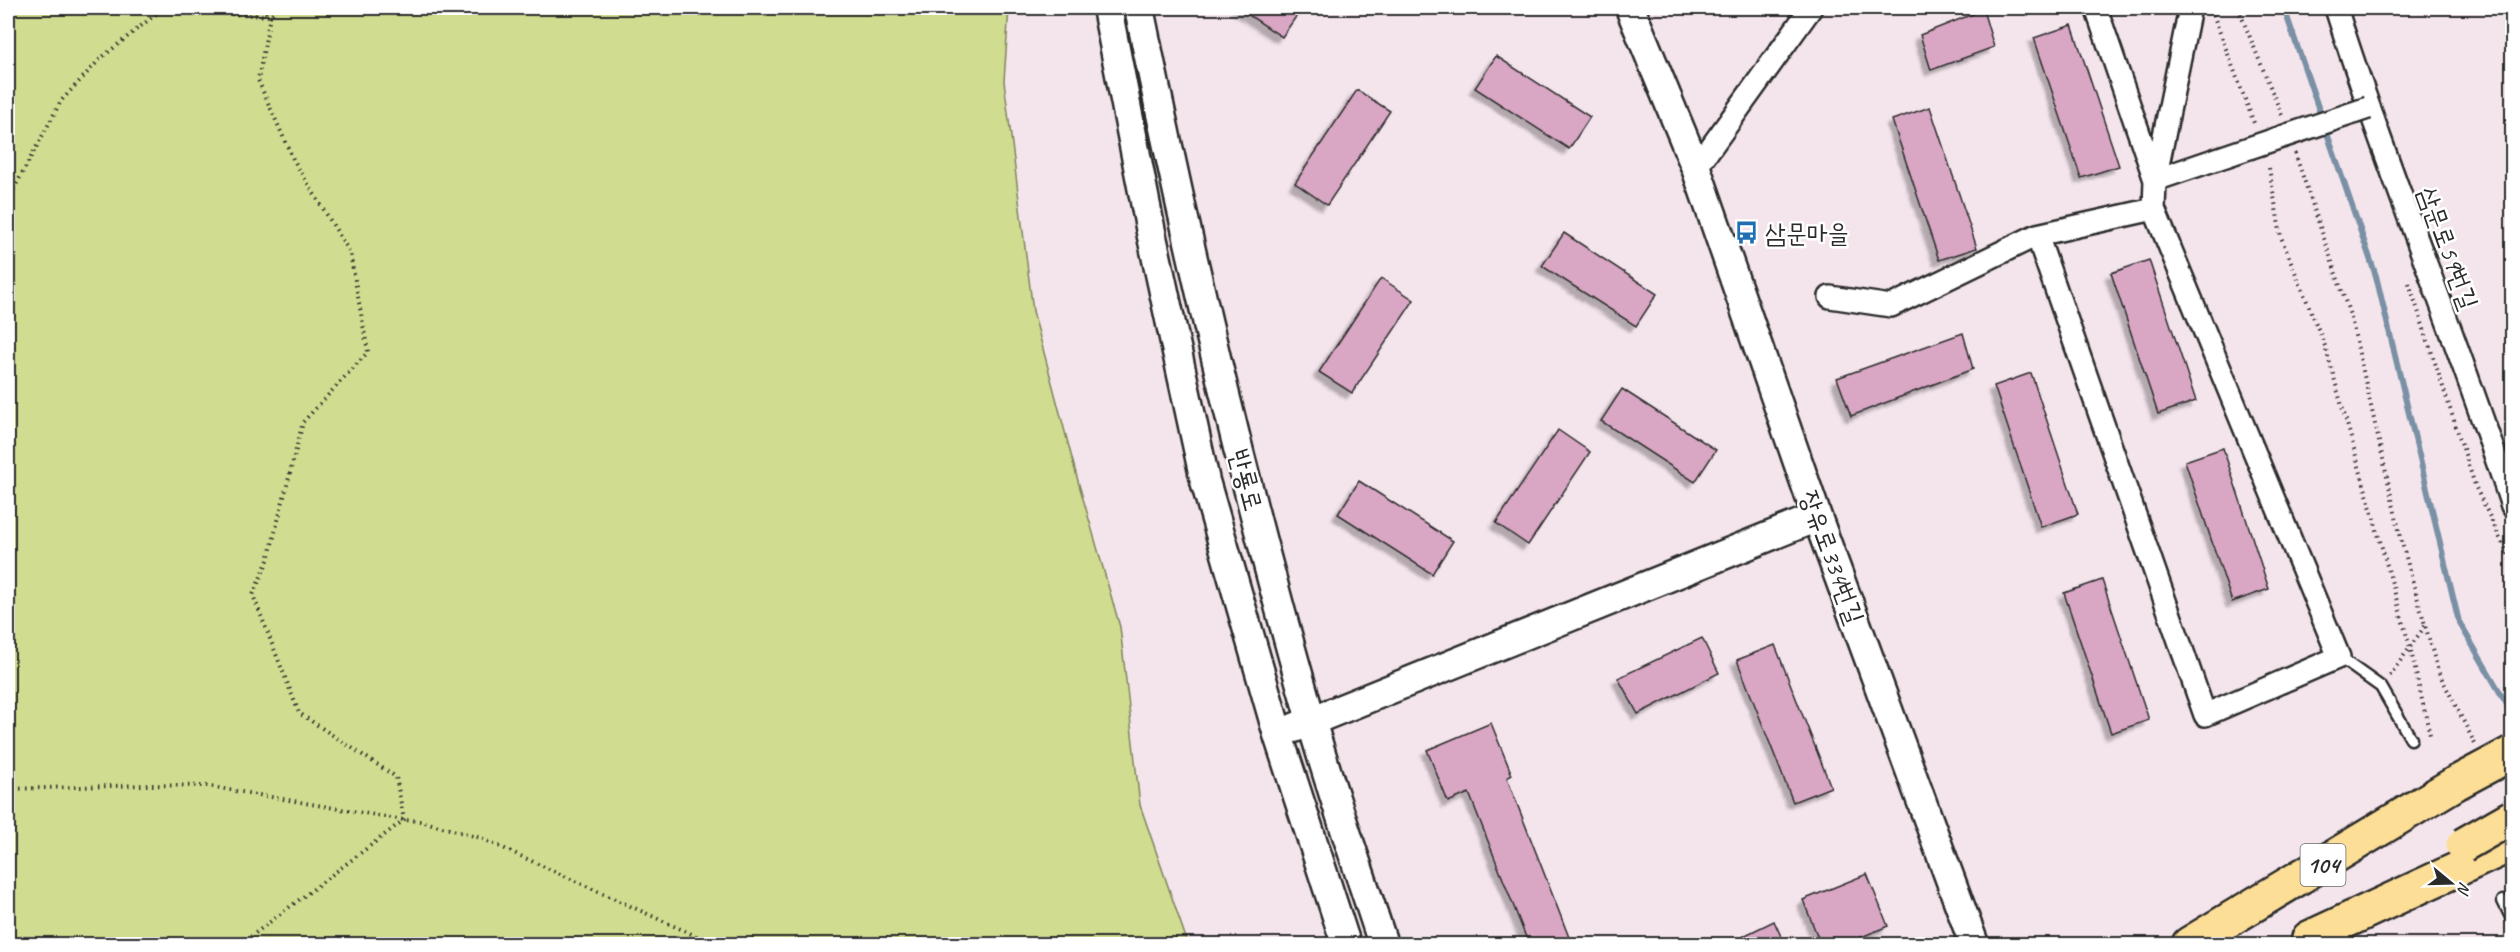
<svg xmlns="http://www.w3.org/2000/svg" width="2520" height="952" font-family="Caveat,'Poor Story',sans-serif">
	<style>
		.green { fill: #d0dc8f; stroke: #7e845d; stroke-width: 1.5 }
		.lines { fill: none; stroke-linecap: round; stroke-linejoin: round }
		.stream { stroke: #7a90a5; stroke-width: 6 }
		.building { fill: #d9a7c4; stroke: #2b2b2b; stroke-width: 1.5; filter: url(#shadow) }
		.lane-casing { stroke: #2b2b2b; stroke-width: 15 }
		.street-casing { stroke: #2b2b2b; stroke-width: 26 }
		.secondary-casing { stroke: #2b2b2b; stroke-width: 33 }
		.highway-casing { stroke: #2b2b2b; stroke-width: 38 }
		.path { stroke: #2b2b2b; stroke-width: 4; stroke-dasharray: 1.5 4.5; stroke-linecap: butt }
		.lane { stroke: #fff; stroke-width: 10 }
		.street { stroke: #fff; stroke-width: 21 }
		.secondary { stroke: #fff; stroke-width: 28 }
		.highway { stroke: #fcde96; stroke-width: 33 }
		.street-bridge-casing { stroke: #2b2b2b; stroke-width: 26; stroke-linecap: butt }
		.highway-bridge-casing { stroke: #2b2b2b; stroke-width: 38; stroke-linecap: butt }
		.street-bridge { stroke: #fff; stroke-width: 21 }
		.highway-bridge { stroke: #fcde96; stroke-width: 33 }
		.labels { text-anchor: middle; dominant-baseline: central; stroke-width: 5; stroke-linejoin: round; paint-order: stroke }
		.shield { fill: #fff; stroke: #6b6b6b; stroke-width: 1.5 }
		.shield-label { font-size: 24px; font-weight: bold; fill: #2b2b2b }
		.poi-label { font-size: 26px; fill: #2b2b2b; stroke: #fff; text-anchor: start }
		.street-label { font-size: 26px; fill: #2b2b2b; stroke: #fff }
	</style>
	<defs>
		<filter id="shadow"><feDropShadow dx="-5.5" dy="5.5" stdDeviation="1.5" flood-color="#0004"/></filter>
	</defs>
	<rect width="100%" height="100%" fill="#f4e5ed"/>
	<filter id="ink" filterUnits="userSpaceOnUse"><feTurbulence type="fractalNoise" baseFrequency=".0167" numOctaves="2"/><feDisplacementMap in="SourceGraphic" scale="12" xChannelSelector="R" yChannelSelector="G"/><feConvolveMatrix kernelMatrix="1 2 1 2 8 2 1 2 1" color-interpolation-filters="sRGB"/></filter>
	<g filter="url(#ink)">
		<path class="green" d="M8 8H1009L1004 81 1033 311 1078 481 1120 627 1140 805 1188 944H8Z"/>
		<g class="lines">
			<path class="stream" d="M2284 8 2376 276 2459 622 2512 713"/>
		</g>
		<path class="building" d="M1238 8H1302L1282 37Z
			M1983 10 1994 47 1931 70 1920 35Z
			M2072 25 2119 166 2081 178 2034 38Z
			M1496 56 1590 117 1569 149 1475 88Z
			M1357 90 1390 111 1327 205 1295 183Z
			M1930 107 1977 248 1939 260 1892 120Z
			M1564 233 1657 294 1636 326 1542 266Z
			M2149 260 2196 401 2158 414 2111 273Z
			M1381 278 1414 300 1352 393 1319 372Z
			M1963 333 1973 369 1851 416 1837 378Z
			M2031 373 2078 514 2041 527 1994 386Z
			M1622 389 1716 450 1695 482 1601 421Z
			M1558 430 1590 452 1528 545 1496 523Z
			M2223 448 2269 589 2232 602 2185 461Z
			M1359 481 1453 541 1432 574 1338 514Z
			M2102 580 2149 720 2111 733 2064 593Z
			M1702 638 1719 673 1638 714 1618 678Z
			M1775 645 1831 787 1793 802 1737 660Z
			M1491 723 1512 775 1507 778 1572 945H1529L1469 793 1448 802 1427 750Z
			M1867 874 1888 926 1842 945H1821L1803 900Z
			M1774 921 1785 945H1725Z"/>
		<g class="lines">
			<defs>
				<path id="lane" d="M2339 657 2381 687 2411 739
					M2503 901 2512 919"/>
				<path id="street" d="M2190 8 2155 180 2249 148
					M2336 8C2389 176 2458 339 2512 506
					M1696 168 1811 8
					M2037 235 2205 715 2339 657 2154 209 2155 180 2096 8
					M1830 297 1891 306 2037 235 2154 209"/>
				<path id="secondary" d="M1107 8 1151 232 1205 481 1278 735 1346 944
					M1139 8C1187 245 1242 480 1309 713 1331 791 1358 867 1383 944
					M1630 8 1696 168 1817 517 1974 944
					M1294 728 1817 517"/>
				<path id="highway" d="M2309 938 2512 844
					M2189 944 2456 783"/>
			</defs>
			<use href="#lane" class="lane-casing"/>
			<use href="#street" class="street-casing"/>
			<use href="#secondary" class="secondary-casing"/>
			<use href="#highway" class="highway-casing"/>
			<path class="path" d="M2238 8 2283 118
				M2211 9 2254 123
				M2295 153 2351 318 2402 543 2438 671 2475 744
				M2269 168 2281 237 2325 346 2410 647 2389 677
				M8 200 61 101 101 58 161 10 270 16 277 8
				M2409 283 2476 488 2512 563
				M2425 626 2410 647 2430 735
				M8 789 147 785 207 786 404 820 421 821 481 838 709 942
				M241 944 404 820 396 777 299 713 253 595 268 560 303 422 368 352 350 253 293 159 258 80 270 16 261 8"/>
			<use href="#lane" class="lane"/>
			<use href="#street" class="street"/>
			<use href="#secondary" class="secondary"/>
			<use href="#highway" class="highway"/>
			<defs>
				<path id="street-bridge" d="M2249 148 2368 108"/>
				<path id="highway-bridge" d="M2456 783 2512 753
					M2463 845 2512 817"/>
			</defs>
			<use href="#street-bridge" class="street-bridge-casing"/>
			<use href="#highway-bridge" class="highway-bridge-casing"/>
			<use href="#street-bridge" class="street-bridge"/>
			<use href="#highway-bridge" class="highway-bridge"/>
		</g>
	</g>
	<defs>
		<symbol id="bus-bare" viewBox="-9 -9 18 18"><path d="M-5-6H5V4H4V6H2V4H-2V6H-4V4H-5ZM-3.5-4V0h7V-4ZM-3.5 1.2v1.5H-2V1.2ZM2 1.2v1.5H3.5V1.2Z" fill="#1f6fb2" stroke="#fff" stroke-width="2.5" paint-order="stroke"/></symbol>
	</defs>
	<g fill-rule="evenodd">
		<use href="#bus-bare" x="1730" y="216" width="33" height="33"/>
	</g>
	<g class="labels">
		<rect class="shield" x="2300.5" y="844" width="45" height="42" rx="4.5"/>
		<g class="shield-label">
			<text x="2323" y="865">104</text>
		</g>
		<g class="poi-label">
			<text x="1765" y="233">삼문마을</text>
		</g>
		<g class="street-label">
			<text transform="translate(2448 248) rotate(70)">삼문로59번길</text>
			<text transform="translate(1246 480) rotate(75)">반룡로</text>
			<text transform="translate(1832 557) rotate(70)">장유로334번길</text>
		</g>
	</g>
	<rect width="2520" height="952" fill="none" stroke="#fff" stroke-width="30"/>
	<rect x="15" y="15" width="2490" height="922" fill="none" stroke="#2b2b2b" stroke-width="2" filter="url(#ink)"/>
	<g transform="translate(2451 883) rotate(109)" stroke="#ffffff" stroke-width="4.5" paint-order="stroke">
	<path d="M0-4.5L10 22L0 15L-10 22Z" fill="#2b2b2b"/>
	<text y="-9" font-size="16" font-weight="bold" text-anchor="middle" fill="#2b2b2b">N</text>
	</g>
</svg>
